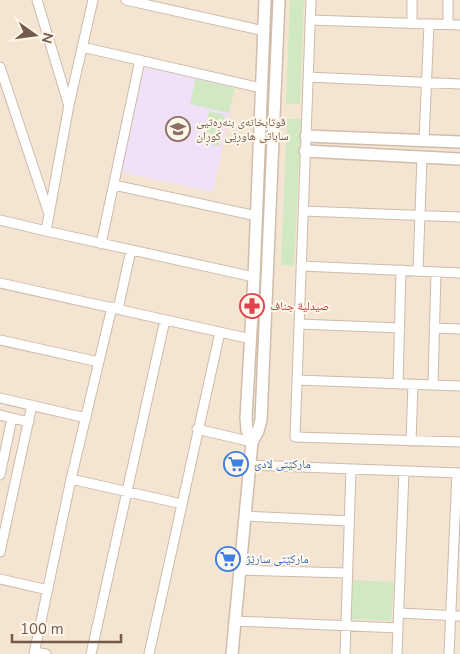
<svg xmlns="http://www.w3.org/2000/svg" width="460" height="654" font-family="'Nunito Sans','Noto Naskh Arabic',sans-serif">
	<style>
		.residential { fill: #f3e5d2 }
		.education { fill: #f0e1f8 }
		.green { fill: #d1e9c3 }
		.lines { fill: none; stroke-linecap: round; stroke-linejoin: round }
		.street-casing { stroke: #cdbbab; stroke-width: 11 }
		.secondary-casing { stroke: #d1bdab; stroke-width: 14 }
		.street { stroke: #fff; stroke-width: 9 }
		.secondary { stroke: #fff; stroke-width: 11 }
		.labels { text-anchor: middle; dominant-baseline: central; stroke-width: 4; stroke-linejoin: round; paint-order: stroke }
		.education-label { font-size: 12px; fill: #785e54; stroke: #fff7ea; text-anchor: start }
		.health-label { font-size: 12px; fill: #be3a42; stroke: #fff7ea; text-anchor: start }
		.shop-label { font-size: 12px; fill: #366cbe; stroke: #fff7ea; text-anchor: start }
	</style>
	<rect width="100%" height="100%" fill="#fcf3e4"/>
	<path class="residential" d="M0 0H460V654H0Z"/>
	<path class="education" d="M144 67 235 87 213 192 121 172Z"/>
	<path class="green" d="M290 0H304L300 104H286Z
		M195 79 235 88 229 113 190 104Z
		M209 111 225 115 219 146 203 142Z
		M287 119H301L294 266 281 265Z
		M352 580 394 582 391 621 351 619Z"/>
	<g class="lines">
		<defs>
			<path id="street" d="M37 0 68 103
				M126 0 264 31
				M311 0 295 437 460 442
				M310 20 460 25
				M412 23V0
				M448 24V0
				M82 47 261 88
				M0 67 49 214
				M308 77 460 84
				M424 140 429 24
				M114 185 257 216
				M303 211 460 217
				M0 220 46 231 254 277
				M46 231 69 105 93 0
				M101 244 140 60
				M301 266 460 273
				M418 271 422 157
				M0 283 251 339
				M118 309 131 250
				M299 324 400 328
				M434 328 460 329
				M0 340 99 362
				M297 380 460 386
				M398 384 401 270
				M433 385 436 272
				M0 398 86 418
				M0 415 29 422
				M197 429 252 442
				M411 441 413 384
				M250 465 460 473
				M0 475 12 418
				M71 479 182 504
				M245 516 349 521
				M0 552 32 405
				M240 570 347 573
				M0 579 48 590
				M399 613 460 616
				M235 621 398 628
				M35 652 46 654
				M34 654 71 479 112 307
				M91 654 165 320
				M149 654 220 332
				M345 654 351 469
				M397 654 404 471
				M449 654 457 473"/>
			<path id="secondary" d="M306 136 460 142
				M305 151 460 159
				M252 442 247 430 246 418 254 277 265 0
				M232 654 252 442 258 431 261 420 279 0"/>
		</defs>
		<use href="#street" class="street-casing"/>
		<use href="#secondary" class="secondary-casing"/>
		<use href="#street" class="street"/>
		<use href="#secondary" class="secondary"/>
	</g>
	<defs>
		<symbol id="school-ring" viewBox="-11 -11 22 22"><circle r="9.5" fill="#fff7ea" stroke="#8d6e63" stroke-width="1.5"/><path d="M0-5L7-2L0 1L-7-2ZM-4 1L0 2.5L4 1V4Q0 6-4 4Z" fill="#8d6e63"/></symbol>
		<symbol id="pharmacy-ring" viewBox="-11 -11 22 22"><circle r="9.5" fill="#fff7ea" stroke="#e0444e" stroke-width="1.5"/><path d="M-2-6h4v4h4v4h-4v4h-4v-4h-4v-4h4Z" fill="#e0444e"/></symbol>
		<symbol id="supermarket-ring" viewBox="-11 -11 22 22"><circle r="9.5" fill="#fff7ea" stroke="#3f7fe0" stroke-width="1.5"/><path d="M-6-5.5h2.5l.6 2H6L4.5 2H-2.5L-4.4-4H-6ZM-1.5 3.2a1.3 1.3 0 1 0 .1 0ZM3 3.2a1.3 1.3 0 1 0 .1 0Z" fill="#3f7fe0"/></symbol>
	</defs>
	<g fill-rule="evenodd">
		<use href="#school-ring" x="164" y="115" width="28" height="28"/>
		<use href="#pharmacy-ring" x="238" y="292" width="28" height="28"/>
		<use href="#supermarket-ring" x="222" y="450" width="28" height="28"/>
		<use href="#supermarket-ring" x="214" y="545" width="28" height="28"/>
	</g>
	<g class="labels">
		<g class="education-label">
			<text x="196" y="122">قوتابخانەی بنەڕەتیی<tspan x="196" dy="14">ساباتی هاوڕێی کوڕان</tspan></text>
		</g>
		<g class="health-label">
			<text x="270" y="306">صيدلية جناف</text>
		</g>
		<g class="shop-label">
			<text x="254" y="464">ماركێتی لادێ</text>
			<text x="246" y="559">مارکێتی سارێژ</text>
		</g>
	</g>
	<g transform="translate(35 35) rotate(104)" stroke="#fff7ea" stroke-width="4" paint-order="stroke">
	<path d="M0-4L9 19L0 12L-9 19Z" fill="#735a4a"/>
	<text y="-8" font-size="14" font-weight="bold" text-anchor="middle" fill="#735a4a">N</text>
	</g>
	<path d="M12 634v8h109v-8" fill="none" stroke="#735a4a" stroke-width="2.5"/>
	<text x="20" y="634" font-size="15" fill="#735a4a" stroke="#fff7ea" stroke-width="4" paint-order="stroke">100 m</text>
</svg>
